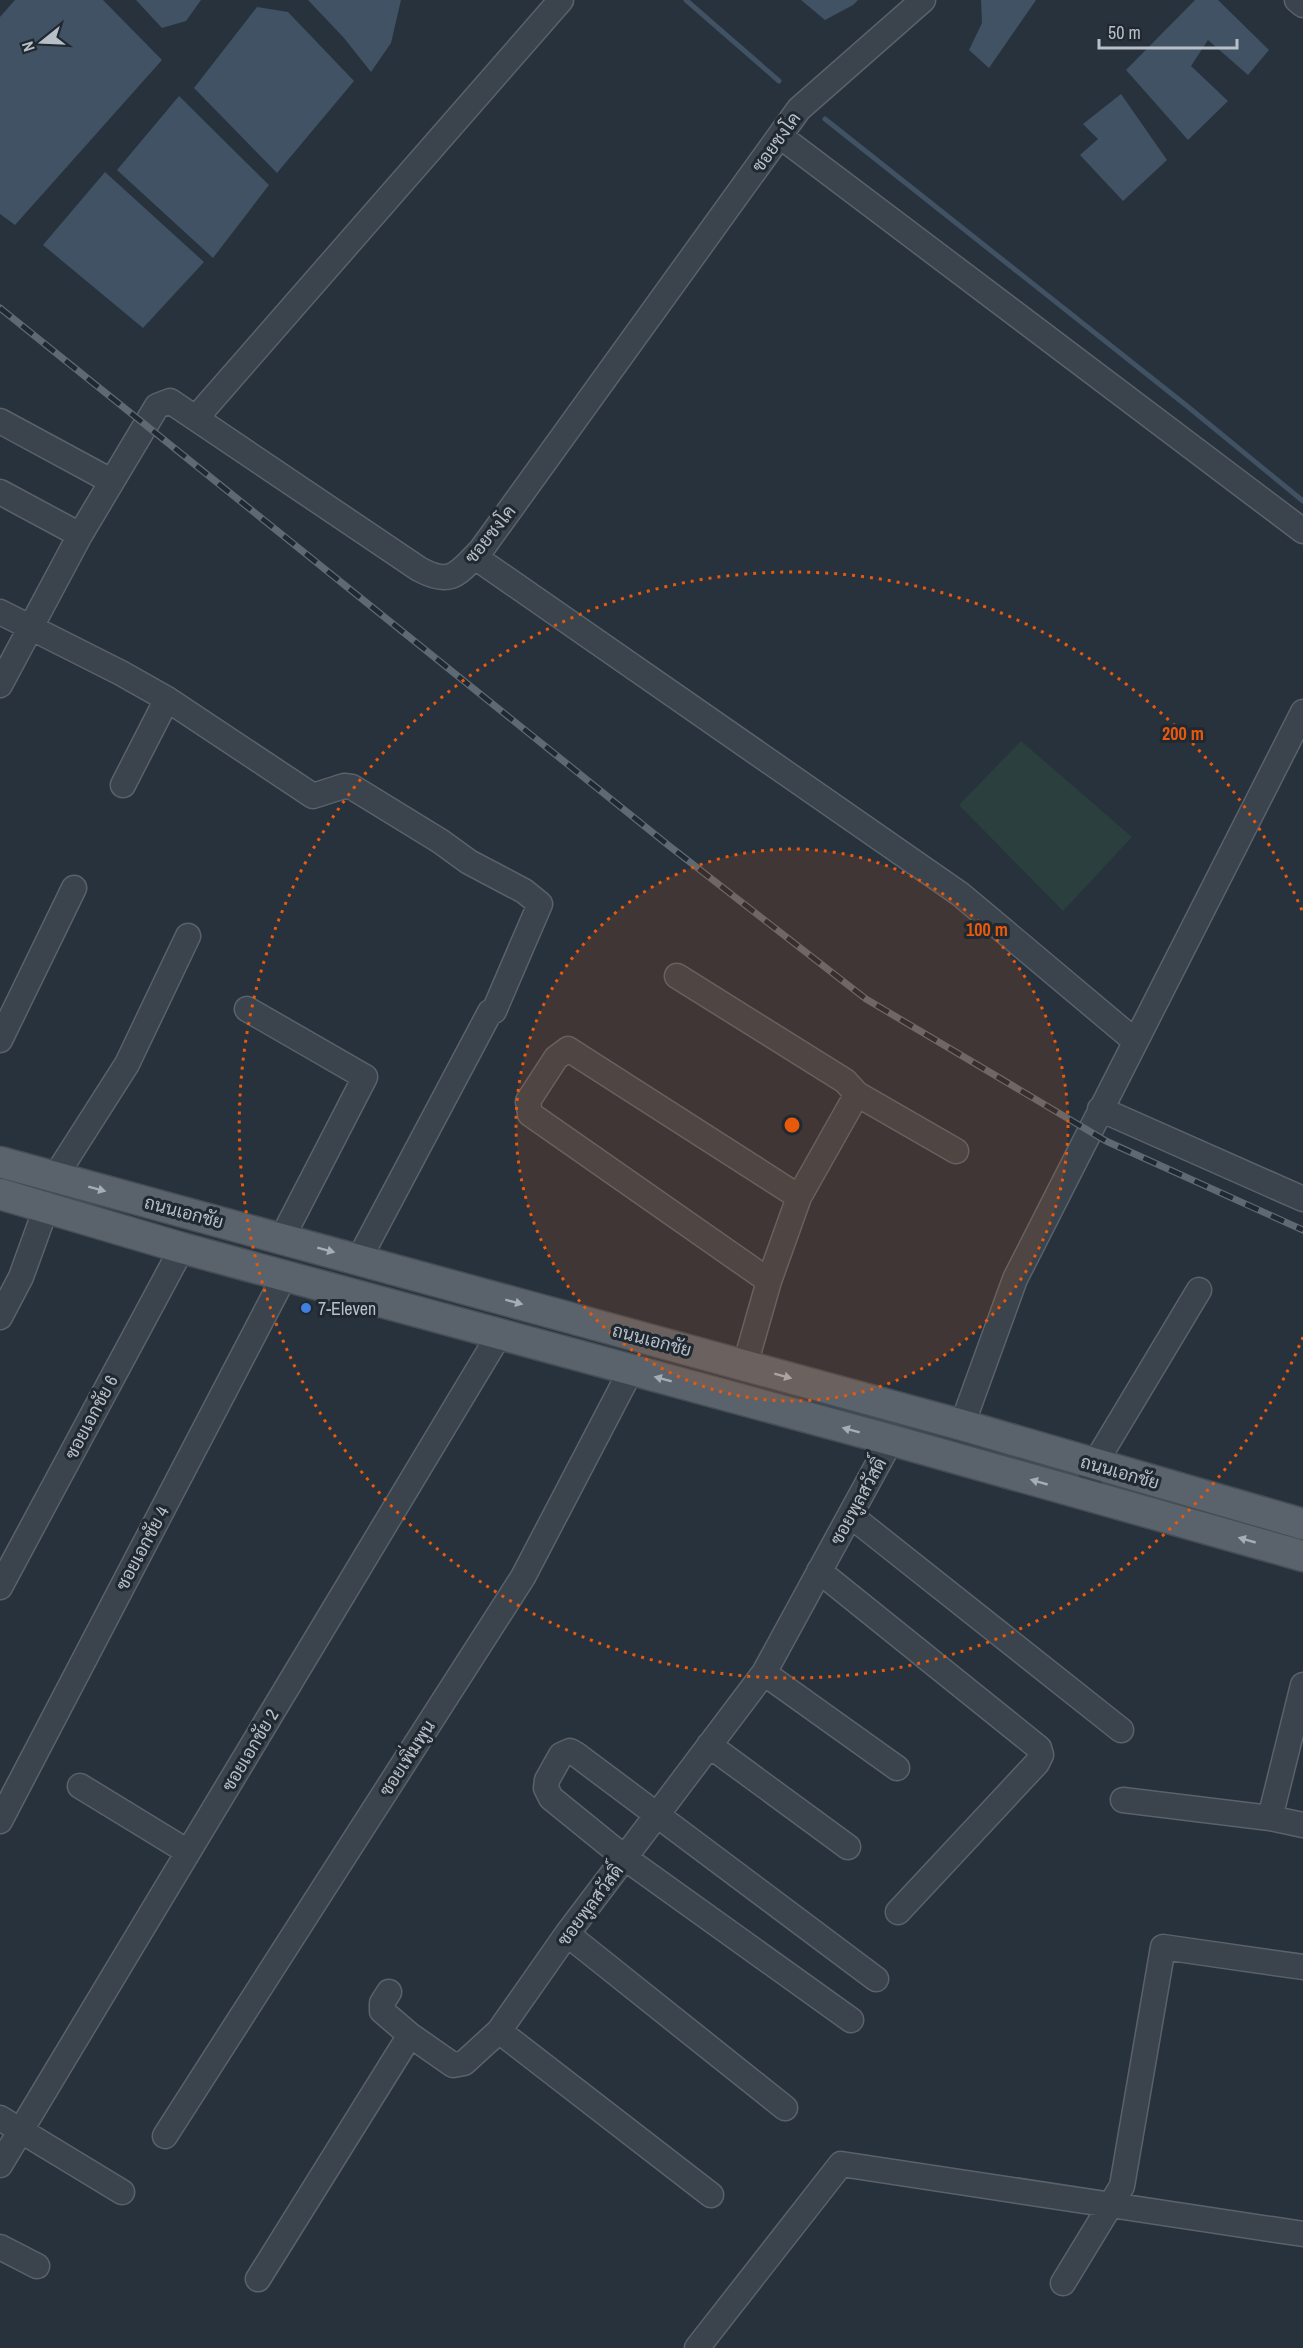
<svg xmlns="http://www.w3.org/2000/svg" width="1303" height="2348" font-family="'Archivo Narrow',Sarabun,sans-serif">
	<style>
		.green { fill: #2b3f3e }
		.water { fill: #405263 }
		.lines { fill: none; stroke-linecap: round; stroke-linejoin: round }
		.stream { stroke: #405263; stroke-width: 5 }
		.minor-casing { stroke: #59626a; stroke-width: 27 }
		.major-casing { stroke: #454d55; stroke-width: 33 }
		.minor { stroke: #3b444c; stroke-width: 24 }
		.major { stroke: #5a636c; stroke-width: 30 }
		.rail-casing { stroke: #5e6973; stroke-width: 7 }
		.rail { stroke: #202931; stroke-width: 4.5; stroke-dasharray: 14; stroke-linecap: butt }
		.oneway { fill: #a5adb5 }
		.ring { fill: none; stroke: #e8590c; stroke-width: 3; stroke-dasharray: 3 6 }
		.shop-dot { fill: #3f7fe0; stroke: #202931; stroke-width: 2 }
		.labels { text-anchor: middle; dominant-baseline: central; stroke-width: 6; stroke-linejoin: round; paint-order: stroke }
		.street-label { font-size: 18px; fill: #b8bfc7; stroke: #202931 }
		.poi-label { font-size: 18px; fill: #b8bfc7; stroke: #202931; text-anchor: start }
		.centre { fill: #e8590c; stroke: #202931; stroke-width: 3 }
		.ring-label { font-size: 18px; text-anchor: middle; font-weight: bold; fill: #e8590c; stroke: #202931; stroke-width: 6; stroke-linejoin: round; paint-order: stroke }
	</style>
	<rect width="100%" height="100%" fill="#28323c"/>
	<path class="green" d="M1021 741 1132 837 1063 911 959 805Z"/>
	<path class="water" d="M15 0H103L162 60 15 225 0 214V17Z
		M136 0H201L186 21 162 28Z
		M308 0H401L391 43 371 72 344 38Z
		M801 0H858L853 5 825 20Z
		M981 0H1036L989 68 969 50 982 23Z
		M1195 0H1218L1269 50 1248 75 1208 40 1191 66 1228 101 1188 140 1126 70Z
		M257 7 288 12 354 81 277 173 194 88Z
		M1121 94 1167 160 1123 201 1080 155 1098 139 1083 124Z
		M179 96 269 185 213 258 117 170Z
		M105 172 204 262 143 328 43 245Z"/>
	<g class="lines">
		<path class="stream" d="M686 0 779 81
			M825 119 1187 406 1303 501"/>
		<defs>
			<path id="minor" d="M1297 0 1303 5
				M780 136 1303 531
				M196 418 561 0
				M0 421 111 481
				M0 492 80 535
				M475 557 960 894 1135 1041
				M0 612 121 673 167 699 313 796 344 786 352 787 440 841 469 862 524 891 540 904 494 1011 490 1012 359 1259
				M0 685 80 535 157 406 170 401 419 569C452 587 458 573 481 550L799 109 923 0
				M123 785 167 699
				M677 976 845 1081 857 1094 956 1151
				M247 1009 365 1077 282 1238
				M0 1040 74 888
				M1100 1109 1303 1199
				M55 1177 127 1064 188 936
				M769 1281 530 1114 528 1101 556 1058 568 1049 799 1197
				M0 1317 21 1277 46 1208
				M745 1365 769 1281 799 1197 857 1094
				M962 1425 1015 1279 1303 712
				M1086 1495 1094 1465 1199 1290
				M850 1515 1121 1730
				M819 1571 1039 1748 1041 1755 1037 1763 898 1912
				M0 1587 182 1248
				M764 1673 897 1768
				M709 1745 848 1847
				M80 1786 188 1852
				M1123 1800 1270 1818 1303 1825
				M1270 1818 1303 1685
				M0 1821 285 1275
				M567 1934 785 2108
				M389 1992 382 2003V2011L410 2035
				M851 2020 625 1858 551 1798 546 1788 547 1780 561 1755 570 1751 577 1755 876 1979
				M499 2031 711 2195
				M0 2118 122 2192
				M165 2136 523 1577 631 1370
				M0 2165 499 1335
				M0 2247 37 2266
				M258 2279 410 2035 453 2065 464 2063 499 2031 567 1934 764 1673 891 1440
				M1063 2283 1122 2186 1163 1947 1303 1967
				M697 2348 841 2164 1303 2234"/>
			<path id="major" d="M0 1162 962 1425 1303 1524
				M0 1194 182 1248 891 1440 1303 1556"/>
		</defs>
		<use href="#minor" class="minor-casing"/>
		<use href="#major" class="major-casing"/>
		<use href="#minor" class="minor"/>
		<use href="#major" class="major"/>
		<defs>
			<path id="rail" d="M0 308 668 845 866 999 1106 1141 1303 1230"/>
		</defs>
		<use href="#rail" class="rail-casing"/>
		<use href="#rail" class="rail"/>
	</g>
	<defs><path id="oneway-solid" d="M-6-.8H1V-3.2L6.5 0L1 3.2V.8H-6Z" transform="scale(1.5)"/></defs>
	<g class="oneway">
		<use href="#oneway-solid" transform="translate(97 1189) rotate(15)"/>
		<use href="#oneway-solid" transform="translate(326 1250) rotate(15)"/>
		<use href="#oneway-solid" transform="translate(514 1302) rotate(15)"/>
		<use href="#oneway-solid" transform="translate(783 1376) rotate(15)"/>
		<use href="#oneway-solid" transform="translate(663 1379) rotate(-165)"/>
		<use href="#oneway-solid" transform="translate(851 1430) rotate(-165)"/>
		<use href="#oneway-solid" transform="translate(1039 1482) rotate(-164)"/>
		<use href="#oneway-solid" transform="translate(1247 1540) rotate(-164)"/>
	</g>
	<circle cx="792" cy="1125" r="276" fill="#e8590c" fill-opacity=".12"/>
	<g class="ring">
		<circle cx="792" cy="1125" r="276"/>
		<path d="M1303 1337A553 553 0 1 1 1303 913"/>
	</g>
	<circle class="shop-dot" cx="306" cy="1308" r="6"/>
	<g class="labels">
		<g class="street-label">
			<text transform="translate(776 142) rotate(-54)">ซอยชงโค</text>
			<text transform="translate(490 534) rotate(-51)">ซอยชงโค</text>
			<text transform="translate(184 1212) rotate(15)">ถนนเอกชัย</text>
			<text transform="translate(652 1340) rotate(15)">ถนนเอกชัย</text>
			<text transform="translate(91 1417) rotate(-62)">ซอยเอกชัย 6</text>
			<text transform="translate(1120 1472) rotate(16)">ถนนเอกชัย</text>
			<text transform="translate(858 1501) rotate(-61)">ซอยพูลสวัสดิ์</text>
			<text transform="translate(142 1548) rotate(-62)">ซอยเอกชัย 4</text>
			<text transform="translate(250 1750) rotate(-59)">ซอยเอกชัย 2</text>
			<text transform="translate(407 1758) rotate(-57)">ซอยเพิ่มพูน</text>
			<text transform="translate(590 1905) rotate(-53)">ซอยพูลสวัสดิ์</text>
		</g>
		<g class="poi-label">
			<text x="318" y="1308">7-Eleven</text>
		</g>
	</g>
	<circle cx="792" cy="1125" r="9" class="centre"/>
	<g class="ring-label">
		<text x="1183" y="740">200 m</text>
		<text x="987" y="936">100 m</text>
	</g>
	<g transform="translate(42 42) rotate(252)" stroke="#202931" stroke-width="4.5" paint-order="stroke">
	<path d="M0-4.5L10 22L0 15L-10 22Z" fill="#b8bfc7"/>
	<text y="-9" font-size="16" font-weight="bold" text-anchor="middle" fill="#b8bfc7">N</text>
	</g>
	<path d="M1099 39v9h138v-9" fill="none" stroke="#b8bfc7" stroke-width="3"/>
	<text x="1108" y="39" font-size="18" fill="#b8bfc7" stroke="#202931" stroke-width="4.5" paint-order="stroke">50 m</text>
</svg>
